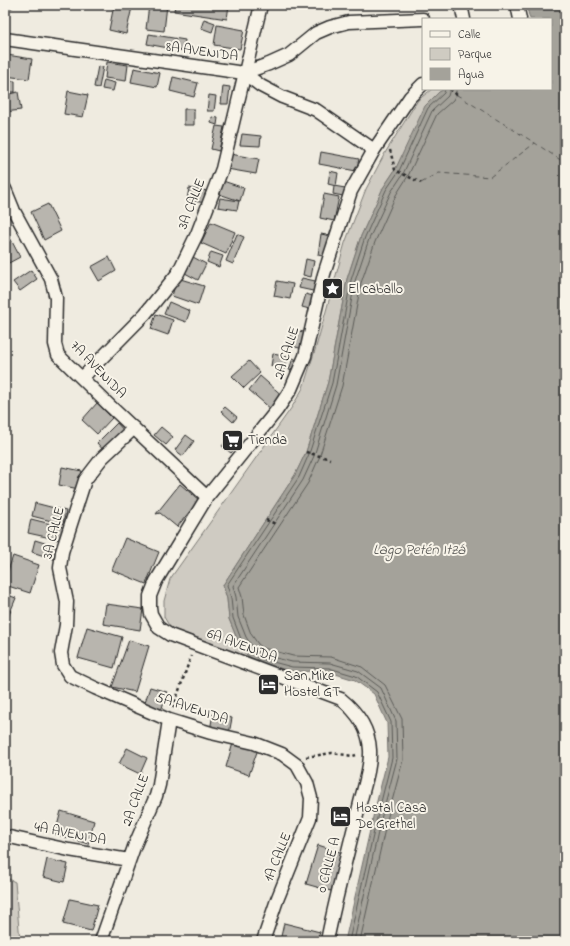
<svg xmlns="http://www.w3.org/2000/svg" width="570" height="946" font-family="'Indie Flower',sans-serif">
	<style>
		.green { fill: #cfcbc2; stroke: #7d7b76 }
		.water { fill: #a4a29a; stroke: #74726e }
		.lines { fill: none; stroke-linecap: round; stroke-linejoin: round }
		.shore { stroke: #5b5b57; stroke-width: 1 }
		.ferry { stroke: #555552; stroke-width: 1; stroke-dasharray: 5 4; stroke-linecap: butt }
		.building { fill: #b8b5ae; stroke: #2b2b2b }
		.minor-casing { stroke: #2b2b2b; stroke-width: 15 }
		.path { stroke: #2b2b2b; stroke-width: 2.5; stroke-dasharray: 3 3; stroke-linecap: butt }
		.minor { stroke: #f7f3e8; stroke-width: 12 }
		.labels { text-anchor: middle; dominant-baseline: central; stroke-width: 4; stroke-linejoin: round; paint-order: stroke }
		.street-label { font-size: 14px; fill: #2b2b2b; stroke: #f7f3e8 }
		.poi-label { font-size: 14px; fill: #2b2b2b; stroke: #f7f3e8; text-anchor: start }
		.water-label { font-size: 15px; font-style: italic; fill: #555552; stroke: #f7f3e8 }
	</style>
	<rect width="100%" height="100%" fill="#efebe0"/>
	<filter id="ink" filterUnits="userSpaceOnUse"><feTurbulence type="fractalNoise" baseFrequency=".025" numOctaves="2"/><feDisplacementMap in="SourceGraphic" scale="8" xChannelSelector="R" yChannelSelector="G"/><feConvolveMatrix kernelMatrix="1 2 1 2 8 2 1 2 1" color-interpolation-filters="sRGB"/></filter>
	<g filter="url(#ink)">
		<path class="green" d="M432 89H445L439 92 395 170 383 188 361 236 347 279 328 382 306 452 295 475 223 585 227 599 229 619 238 641 246 654 256 662 174 634 164 617V601L170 579 292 407 303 388 316 347 345 243 366 189 385 153 418 100Z
			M5 877 15 882 20 941H5Z"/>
		<path class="water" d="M526 5H565V941H345L373 817 388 757 387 723 374 694 355 680 329 672 291 671 256 662 246 654 238 641 229 619 227 599 223 585 295 475 306 452 328 382 347 279 361 236 383 188 395 170 425 106 439 92 445 89H551V19H530Z"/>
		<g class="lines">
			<path class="shore" d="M349 941 377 818 392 758 391 722 377 692 356 676 329 668 292 667 258 658 250 651 241 639 233 618 231 598 227 585 299 477 309 454 332 383 351 280 365 237 386 190 399 171 428 108 444 93 445 89
				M354 941 381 819 397 759 396 721 381 688 358 671 330 663 292 662 260 654 253 648 246 637 238 617 236 597 233 586 303 480 314 456 336 385 355 281 369 239 391 192 403 174 432 111 448 96 450 89
				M360 941 387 820 403 760 402 719 385 685 362 667 331 657 293 656 263 648 258 644 251 634 244 615 242 597 239 587 308 483 319 458 342 386 361 283 375 242 396 195 408 176 437 114 453 100 456 94V89"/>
			<path class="ferry" d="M457 95 535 143 565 163
				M421 183 439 173 490 177 535 143"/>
		</g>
		<path class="building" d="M5 5H12L13 7 5 11Z
			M114 5 132 7 126 34 109 30Z
			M149 5H167L164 31 146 29Z
			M175 5H229L227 19 174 11Z
			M204 19 215 23 212 32 201 28Z
			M217 25 244 30 240 49 214 45Z
			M149 34 185 40 184 51 147 44Z
			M7 55 32 59 29 79 5 76Z
			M107 62 128 65 126 81 105 78Z
			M98 66 103 67 99 88 94 87Z
			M134 68 160 73 157 87 131 82Z
			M173 77 198 83 194 97 170 91Z
			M104 80 115 83 113 91 102 89Z
			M5 81H15V92H5Z
			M223 86 230 87 228 104H221Z
			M68 91 88 95 83 117 64 114Z
			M18 92 21 110 5 112V95Z
			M209 95 216 96 214 111H207Z
			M184 109H194V125H184Z
			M212 117 218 118 217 125 211 123Z
			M216 126 224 127 219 151 211 149Z
			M242 134 261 136 260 146 240 145Z
			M321 152 359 159 356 171 319 164Z
			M230 154 259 159 256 174 227 169Z
			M330 171 338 173 336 186 328 184Z
			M223 181 244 188 240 201 219 194Z
			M334 186 345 188 343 196 333 194Z
			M189 188 208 191 206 203 187 200Z
			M324 194 339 197 334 221 320 218Z
			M220 198 239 201 237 210 218 207Z
			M48 204 61 231 44 240 31 212Z
			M211 222 235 232 226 254 201 243Z
			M5 228 20 257 5 265Z
			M237 234 244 237 233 264 226 261Z
			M321 234 336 237 332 258 318 255Z
			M211 252 223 256 219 267 207 262Z
			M109 257 116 271 99 281 91 267Z
			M193 257 206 264 198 280 185 273Z
			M306 259 314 261 311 277 303 275Z
			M31 270 37 279 20 291 13 282Z
			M177 278 204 286 198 305 172 296Z
			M302 278 324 283 322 293 299 288Z
			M277 281 293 284 290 299 274 296Z
			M306 294 316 297 313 310 302 307Z
			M169 302 190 311 186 322 164 314Z
			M156 314 173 320 168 335 151 329Z
			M292 329 307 333 303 349 288 345Z
			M273 354 288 357 285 369 271 366Z
			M293 358 297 360 293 371 289 370Z
			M249 361 260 373 244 388 232 376Z
			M260 376 284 397 272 410 249 390Z
			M97 403 112 418 97 434 82 420Z
			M225 407 237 417 233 422 221 411Z
			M117 423 125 432 105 452 97 443Z
			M161 427 173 437 166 445 154 435Z
			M232 434 241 441 231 453 222 446Z
			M186 435 194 441 183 456 175 450Z
			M62 467 82 471 79 489 59 485Z
			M180 484 199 500 177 527 160 513 156 514Z
			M35 503 66 511 63 524 32 516Z
			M31 519 63 527 60 540 28 533Z
			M125 538 159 552 146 584 112 570Z
			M35 540 61 548 57 560 32 552Z
			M13 556 39 565 30 593 5 585V579Z
			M8 595 16 598 6 622H5V601Z
			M106 604 143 609 140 630 103 624Z
			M87 627 122 637 114 668 78 658Z
			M129 640 149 646 135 692 112 687Z
			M150 687 167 692 161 711 144 705Z
			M213 714 232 718 229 734 210 730Z
			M233 743 258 749 249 775 226 767Z
			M127 748 147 758 140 774 119 764Z
			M61 811 94 821 88 844 55 834Z
			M318 845 343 853 331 891 306 884Z
			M47 859 68 864 64 882 43 877Z
			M70 899 98 905 91 931 63 924Z
			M284 923 320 932 317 941H280Z"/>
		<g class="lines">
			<defs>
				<path id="minor" d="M461 5 464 19
					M517 5 520 19
					M5 39 244 73 261 86 282 97 316 110 374 150
					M244 73 269 64 289 55 316 33 330 27 349 22 423 19
					M5 189 14 211 51 279 56 298 55 344 58 355 109 405 207 497
					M82 378 145 314 178 273 197 234 222 169 261 5
					M134 428 102 458 85 480 62 552 60 568 67 602 66 625 61 653 63 665 70 676 95 688 169 720 211 733 254 743 282 754 297 765 307 783 311 798 310 818 277 900 263 941
					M5 836 69 850 129 860
					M101 941 134 847 156 796 159 785 169 720
					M327 941C336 896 348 852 359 807 363 789 371 769 370 750 369 729 357 712 341 699L170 635 159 628 151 614 150 607V596L156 581 207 497 277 410 291 389 305 356 324 274 351 191 374 150 410 97 423 84"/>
			</defs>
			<use href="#minor" class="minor-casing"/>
			<path class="path" d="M450 89 457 95
				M390 150 395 170 421 183
				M306 452 330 459
				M266 520 276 524
				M173 708 191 656
				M306 757 332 753 353 756 356 755"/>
			<use href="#minor" class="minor"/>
		</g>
	</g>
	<defs>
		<symbol id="sight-square" viewBox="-11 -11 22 22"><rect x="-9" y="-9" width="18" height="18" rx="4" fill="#2b2b2b" stroke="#f7f3e8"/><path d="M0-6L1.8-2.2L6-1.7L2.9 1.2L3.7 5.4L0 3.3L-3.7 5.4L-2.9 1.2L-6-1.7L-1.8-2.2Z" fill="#fff"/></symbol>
		<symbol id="supermarket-square" viewBox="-11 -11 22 22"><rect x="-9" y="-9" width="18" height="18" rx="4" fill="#2b2b2b" stroke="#f7f3e8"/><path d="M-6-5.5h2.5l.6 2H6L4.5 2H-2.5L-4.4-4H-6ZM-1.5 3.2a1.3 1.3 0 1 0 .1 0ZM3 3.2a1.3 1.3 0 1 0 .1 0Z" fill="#fff"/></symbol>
		<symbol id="hotel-square" viewBox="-11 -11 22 22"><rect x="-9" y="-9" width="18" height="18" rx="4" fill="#2b2b2b" stroke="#f7f3e8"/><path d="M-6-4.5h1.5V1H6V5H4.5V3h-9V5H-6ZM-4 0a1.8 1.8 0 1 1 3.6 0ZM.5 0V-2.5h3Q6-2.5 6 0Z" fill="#fff"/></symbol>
	</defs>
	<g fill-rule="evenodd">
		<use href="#sight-square" x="320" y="276" width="25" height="25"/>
		<use href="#supermarket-square" x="220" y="428" width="25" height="25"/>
		<use href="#hotel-square" x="256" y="672" width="25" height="25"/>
		<use href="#hotel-square" x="328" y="804" width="25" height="25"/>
	</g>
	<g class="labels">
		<g class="street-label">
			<text transform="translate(202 52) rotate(8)">8A AVENIDA</text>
			<text transform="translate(192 204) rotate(-69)">3A CALLE</text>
			<text transform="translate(287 353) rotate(-72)">2A CALLE</text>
			<text transform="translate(98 370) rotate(46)">7A AVENIDA</text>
			<text transform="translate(54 533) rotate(-76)">3A CALLE</text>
			<text transform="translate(242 646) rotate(20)">6A AVENIDA</text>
			<text transform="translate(192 709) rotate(18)">5A AVENIDA</text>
			<text transform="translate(136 800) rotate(-70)">2A CALLE</text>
			<text transform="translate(70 834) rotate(11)">4A AVENIDA</text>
			<text transform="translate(278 857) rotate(-68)">1A CALLE</text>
			<text transform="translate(329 865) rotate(-75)">0 CALLE A</text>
		</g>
		<g class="poi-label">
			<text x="348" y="289">El caballo</text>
			<text x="248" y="440">Tienda</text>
			<text x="284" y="676">San Mike<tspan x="284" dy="16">Hostel GT</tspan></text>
			<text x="356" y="808">Hostal Casa<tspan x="356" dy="16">De Grethel</tspan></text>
		</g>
		<g class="water-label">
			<text x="419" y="550">Lago Petén Itzá</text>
		</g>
	</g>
	<rect width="570" height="946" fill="none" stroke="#f7f3e8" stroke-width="20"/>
	<rect x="10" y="10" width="550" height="926" fill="none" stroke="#2b2b2b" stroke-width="1.5" filter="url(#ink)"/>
	<rect x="422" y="18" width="130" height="72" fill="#f7f3e8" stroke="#a5a39c"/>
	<rect x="430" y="31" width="20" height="6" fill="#f7f3e8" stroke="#a5a39c"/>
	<text x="458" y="38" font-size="12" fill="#2b2b2b">Calle</text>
	<rect x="430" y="48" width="20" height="12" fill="#cfcbc2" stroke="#a5a39c"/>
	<text x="458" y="58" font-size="12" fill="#2b2b2b">Parque</text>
	<rect x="430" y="68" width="20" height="12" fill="#a4a29a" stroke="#a5a39c"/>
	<text x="458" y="78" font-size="12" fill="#2b2b2b">Agua</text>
</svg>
